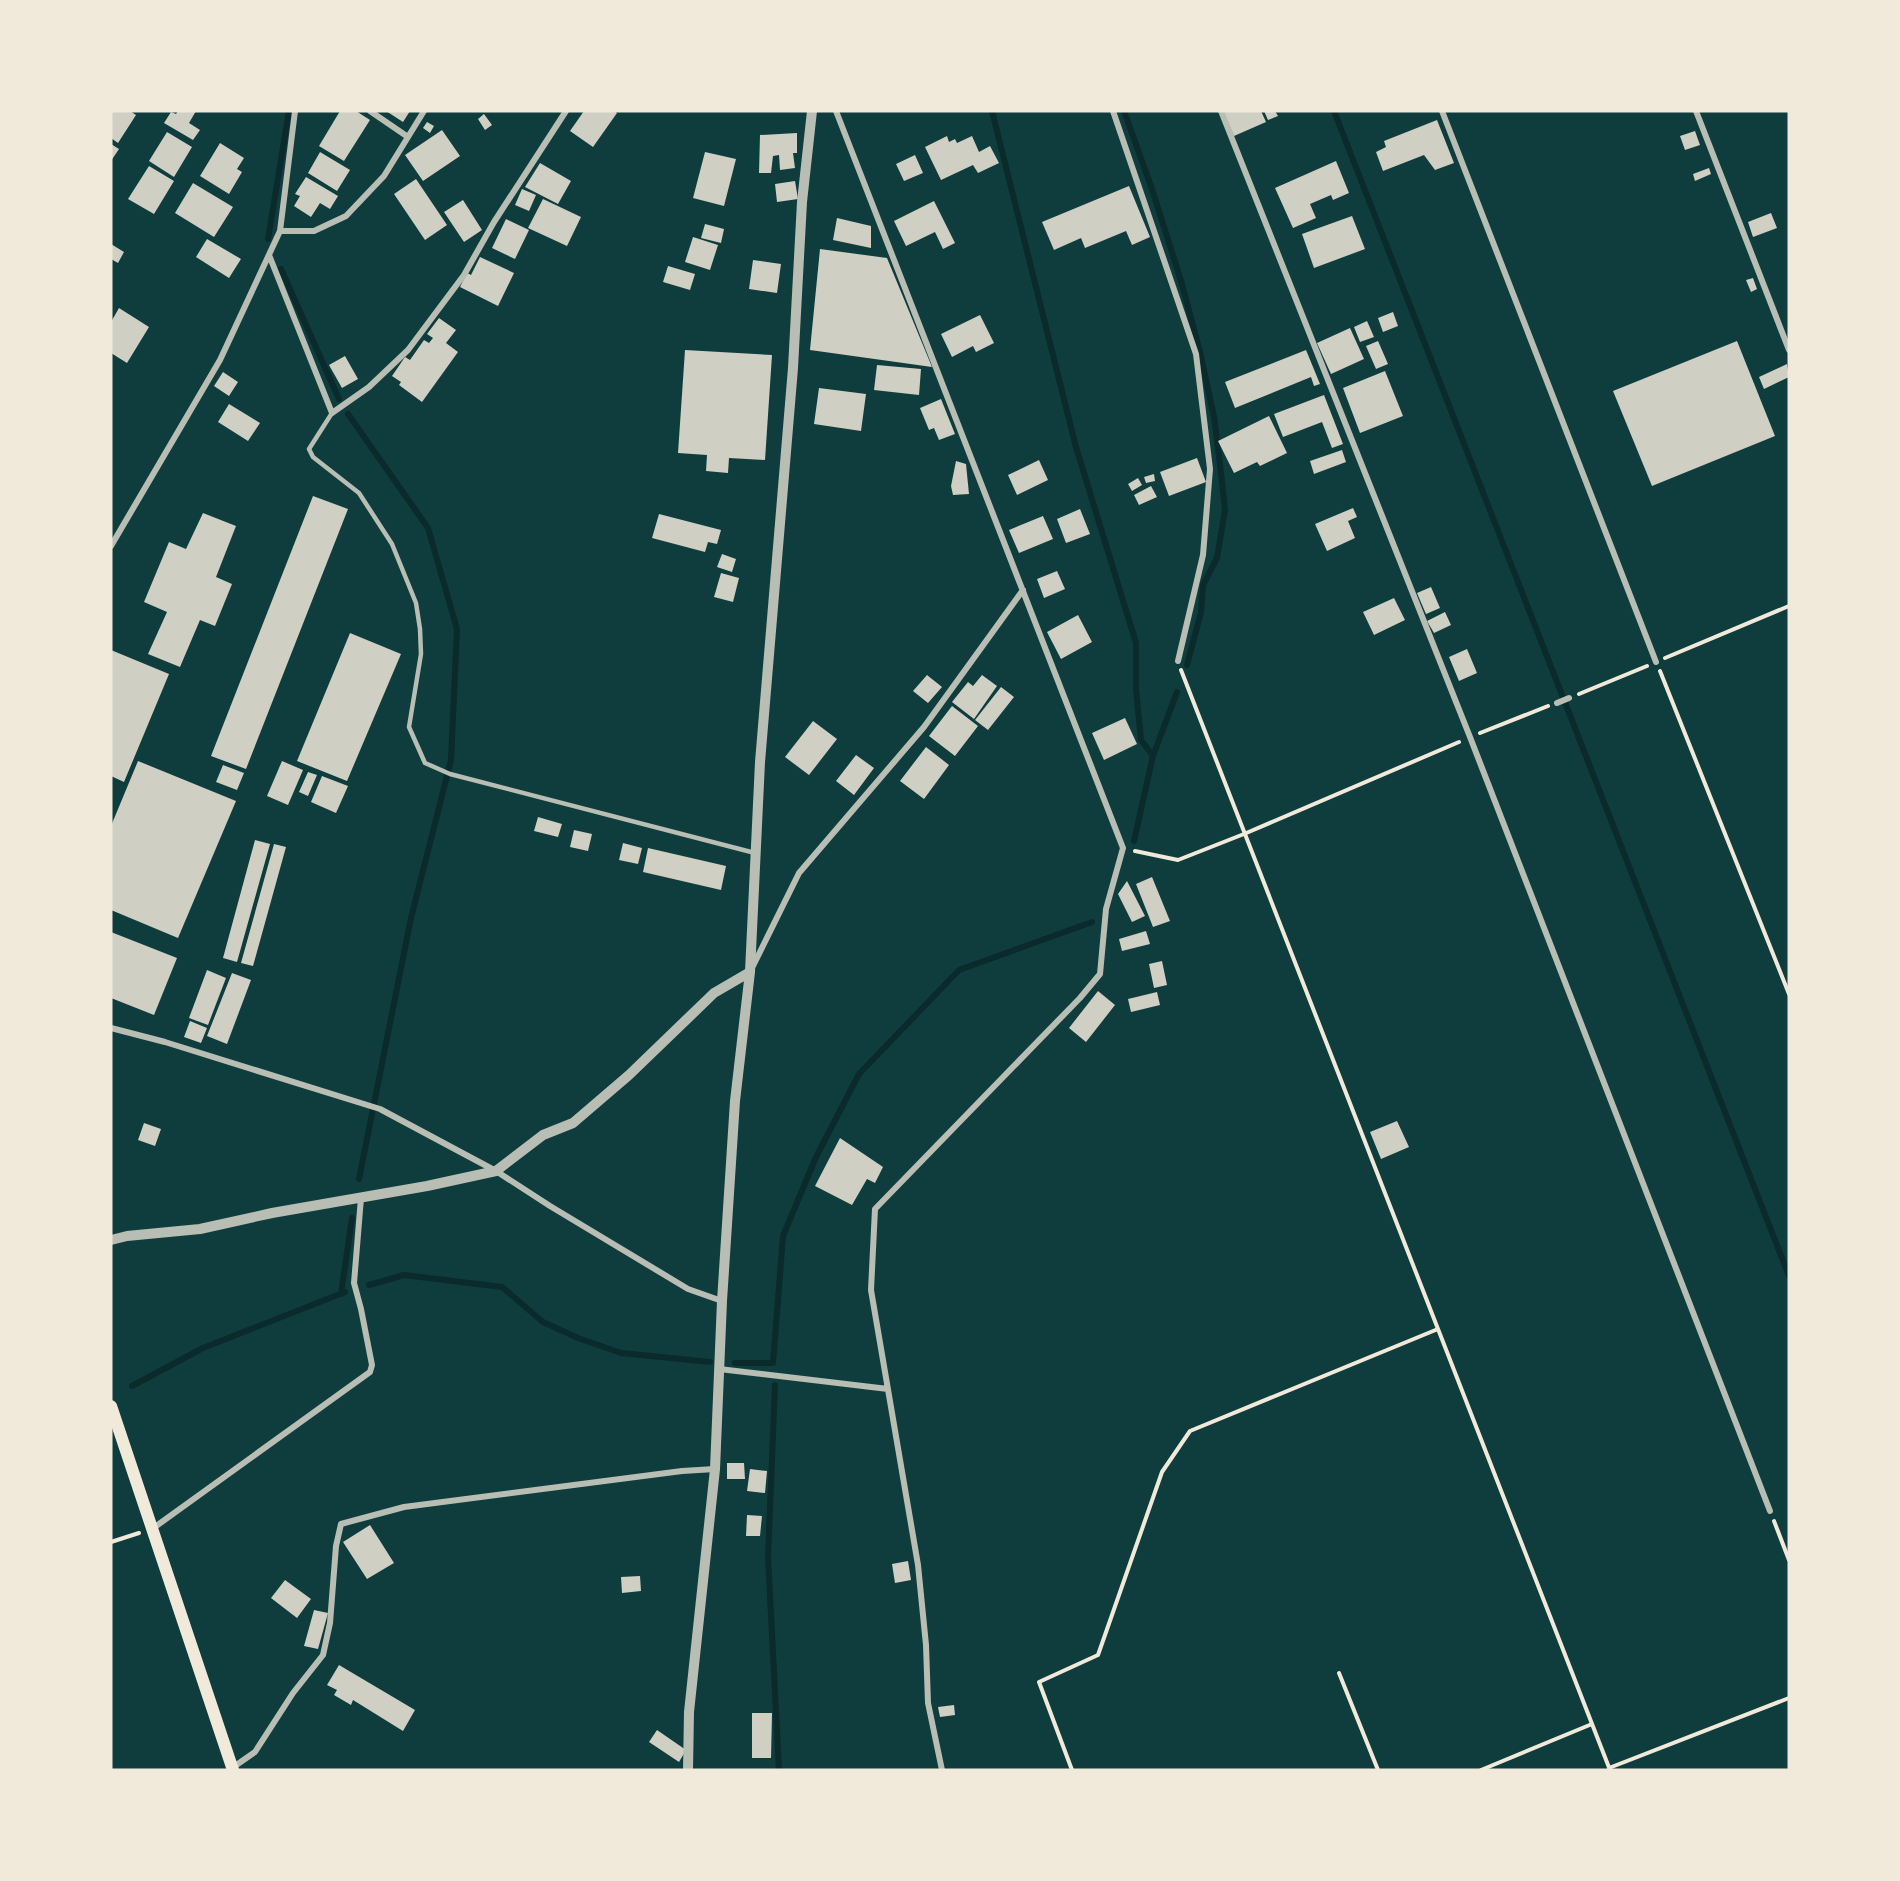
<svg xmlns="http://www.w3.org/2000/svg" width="1900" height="1881" font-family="Arial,sans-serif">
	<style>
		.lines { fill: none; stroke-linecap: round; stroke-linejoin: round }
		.stream { stroke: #0a2a2b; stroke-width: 6 }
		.building { fill: #cfcfc3 }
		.path { stroke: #f1e9da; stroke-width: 4 }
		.service { stroke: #b8beb3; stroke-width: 4.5 }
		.minor { stroke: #b8beb3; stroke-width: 6 }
		.tertiary { stroke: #b8beb3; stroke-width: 10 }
		.secondary { stroke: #f1e9da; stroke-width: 12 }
	</style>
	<rect width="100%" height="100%" fill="#0f3d3e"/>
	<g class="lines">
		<path class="stream" d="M992 111 1076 447 1136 643V689L1141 740 1153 756
			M1124 111 1152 189 1182 284 1200 352 1214 417 1220 464 1225 510 1217 558 1203 585 1201 612 1187 665
			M1334 111 1789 1276
			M268 239 289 111
			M281 269 339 399
			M348 414 428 528 457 629 451 760 411 918 359 1179
			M1134 841 1153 756 1177 692
			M369 1285 404 1275 502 1287 543 1322 578 1338 621 1353 710 1362
			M341 1294 352 1218
			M735 1363H773L783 1236 816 1157 859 1074 959 970 1092 922
			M775 1385 768 1557 779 1770
			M132 1386 203 1348 345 1292"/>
	</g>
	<path class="building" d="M111 111H130L136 115 118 143 111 138Z
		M178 111H196L189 123 200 130 193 140 164 123 171 112 176 114Z
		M340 111H356L370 120 344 161 319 146Z
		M386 111H410L403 122Z
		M584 111H614L617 113 593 147 570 131Z
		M1223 111H1261L1266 122 1234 136Z
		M1264 111H1275L1278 116 1268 120Z
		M484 114 492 125 485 130 478 119Z
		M1437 120 1454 163 1435 170 1424 155 1383 171 1376 152 1386 147 1384 141Z
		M427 122 434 126 430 133 423 128Z
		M442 130 460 156 423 181 405 155Z
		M1695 131 1700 145 1685 150 1680 136Z
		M167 132 192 147 174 177 149 161Z
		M797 133V153H793L795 168 780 170 779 155 773 156 771 173H759L760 135Z
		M947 136 949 142 955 139 957 143 972 136 979 152 990 146 999 163 978 173 973 165 941 180 925 147Z
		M220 143 244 158 237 169 242 172 229 194 200 176Z
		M111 144 119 149 111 161Z
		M320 152 350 170 337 191 308 173Z
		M705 152 736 159 724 206 693 198Z
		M915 155 923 173 904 181 896 164Z
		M1336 161 1349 193 1333 200 1331 195 1310 204 1316 218 1293 228 1275 188Z
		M540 163 571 181 558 204 525 187Z
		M149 166 174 181 154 214 128 199Z
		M1709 168 1711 174 1695 181 1693 174Z
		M306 177 338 196 330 209 320 203 311 217 294 206 300 196 295 194Z
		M416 179 447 225 425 240 394 194Z
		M795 181 798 199 777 202 775 184Z
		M193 183 233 207 214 237 175 213Z
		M1129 186 1150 237 1132 245 1126 231 1085 248 1081 238 1054 250 1042 222Z
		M522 189 536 195 529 211 515 205Z
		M543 199 581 217 567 246 528 228Z
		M463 200 482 230 464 242 444 212Z
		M934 201 955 243 943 249 935 232 906 246 894 221Z
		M1771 213 1777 228 1753 237 1748 222Z
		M1352 216 1365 249 1314 268 1302 234Z
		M837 218 871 226V248L833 240Z
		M506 219 529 230 515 259 492 248Z
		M705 224 724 229 721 243 701 238Z
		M693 237 718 245 710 270 685 262Z
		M207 239 241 259 229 278 196 257Z
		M111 244 124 252 118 263 111 259Z
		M820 249 887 258 932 367 810 350Z
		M480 257 514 273 498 306 460 287 467 273 471 275Z
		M753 260 781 264 777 293 749 289Z
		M668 266 695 274 690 290 663 282Z
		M1753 278 1757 289 1751 292 1746 280Z
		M119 308 149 327 127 363 111 353V322Z
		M1393 312 1398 326 1383 332 1378 318Z
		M980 315 994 343 976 352 973 346 952 357 941 334Z
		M439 318 456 330 446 343 458 352 422 402 399 385 401 382 392 376 405 357 410 360 424 340 429 343 433 338 427 334Z
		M1367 321 1374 337 1360 342 1354 327Z
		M1350 328 1364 359 1331 374 1317 343Z
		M1378 341 1388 364 1376 369 1366 346Z
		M1737 341 1775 436 1652 486 1613 391Z
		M685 350 772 355 765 460 729 458 728 473 706 471 707 455 678 453Z
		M1306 350 1320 384 1314 386 1311 377 1235 408 1225 382Z
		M345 356 358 379 342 388 329 365Z
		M1787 364 1789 377 1764 389 1759 377Z
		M877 365 921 369 919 395 874 390Z
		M1385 371 1403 416 1360 433 1343 388Z
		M223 372 238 382 229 396 214 386Z
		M819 388 866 394 861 431 814 424Z
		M1324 395 1343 444 1332 448 1322 422 1283 437 1274 414Z
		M941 399 955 434 939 440 934 428 929 430 920 408Z
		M229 404 260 423 248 441 218 422Z
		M1269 416 1287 453 1260 466 1257 462 1234 473 1218 441Z
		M1342 450 1346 462 1314 474 1310 461Z
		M1197 458 1206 482 1169 496 1160 472Z
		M1039 460 1048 480 1017 495 1008 475Z
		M956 461 966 464 969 494 953 495 951 486Z
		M1154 474 1155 481 1146 483 1144 477Z
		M1138 478 1142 485 1132 491 1128 484Z
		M1151 486 1157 497 1139 505 1134 495Z
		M313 496 348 509 246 769 211 756Z
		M1353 508 1357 517 1348 521 1355 538 1327 551 1315 524Z
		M1080 509 1090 534 1066 543 1057 519Z
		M203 513 236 526 216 577 232 584 215 626 200 620 180 667 148 654 167 612 144 602 169 542 186 549Z
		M659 514 721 530 717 544 708 542 705 552 652 538Z
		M1043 516 1053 539 1019 553 1009 530Z
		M722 554 736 559 732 572 717 567Z
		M1057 571 1065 589 1044 598 1037 579Z
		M721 573 739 578 733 602 714 597Z
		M1431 587 1440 608 1426 614 1417 593Z
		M1394 598 1405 620 1374 635 1363 612Z
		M1445 612 1451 625 1434 633 1427 621Z
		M1078 615 1092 642 1061 659 1047 632Z
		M350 633 401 654 347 781 297 761Z
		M1467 649 1477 673 1459 681 1449 657Z
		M111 650 169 674 124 782 111 776Z
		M927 675 942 687 928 703 913 691Z
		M982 675 997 686 974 719 952 702 968 682 973 686Z
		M1001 687 1014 697 988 730 975 720Z
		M952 706 978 726 955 756 929 736Z
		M1125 718 1137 744 1104 760 1092 733Z
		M813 721 837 739 809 775 785 757Z
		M926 747 949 765 924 799 900 781Z
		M856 755 874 768 854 795 836 781Z
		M138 761 236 801 178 938 111 910V826Z
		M282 761 303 770 288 805 267 796Z
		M223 765 244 773 237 790 216 782Z
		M308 772 317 775 308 796 299 792Z
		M322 776 348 786 336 813 311 802Z
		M538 817 562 824 558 837 534 831Z
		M574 830 592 834 588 851 570 847Z
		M255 840 270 844 237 962 223 958Z
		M623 843 642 848 638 864 619 860Z
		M274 844 286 847 253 966 241 963Z
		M648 848 726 866 721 890 643 872Z
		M1152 877 1170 921 1153 927 1136 884Z
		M1127 881 1145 916 1132 922 1118 894Z
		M1146 931 1150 944 1122 951 1119 939Z
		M111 932 177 958 154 1015 111 998Z
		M1162 961 1167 985 1154 988 1149 964Z
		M207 970 226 978 208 1025 189 1018Z
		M232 973 251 980 227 1044 207 1036Z
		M1098 991 1115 1005 1086 1042 1069 1028Z
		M1157 992 1160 1005 1131 1012 1128 999Z
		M190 1021 207 1028 201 1043 184 1037Z
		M1397 1121 1409 1147 1381 1159 1370 1132Z
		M144 1123 161 1129 155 1146 138 1140Z
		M840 1138 883 1167 875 1183 867 1179 852 1205 815 1186Z
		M727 1463H744L745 1479H727Z
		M750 1469 767 1471 765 1493 747 1491Z
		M747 1515 762 1516 760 1536H746Z
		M370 1525 394 1563 367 1579 343 1542Z
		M908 1561 911 1580 895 1583 892 1564Z
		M640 1576 641 1591 622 1593 621 1577Z
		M285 1580 311 1599 297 1618 271 1598Z
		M314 1610 328 1613 318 1649 304 1646Z
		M339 1665 415 1710 403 1731 353 1700 351 1705 334 1695 337 1690 327 1685Z
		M954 1705 955 1715 940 1717 938 1707Z
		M752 1713H772L771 1758H752Z
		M657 1730 686 1750 679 1762 649 1742Z"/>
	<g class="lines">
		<path class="path" d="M1665 658 1789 606
			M1181 670 1610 1770
			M1660 671 1789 994
			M1579 694 1647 666
			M1480 733 1548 706
			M1135 851 1178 860 1244 834 1459 742
			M1774 1521 1789 1560
			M111 1542 139 1533
			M1339 1673 1378 1770
			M1609 1768 1789 1698
			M1072 1770 1039 1682 1098 1655 1162 1472 1190 1431 1438 1329
			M1481 1770 1592 1724"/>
		<path class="service" d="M332 413 309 449 313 457 359 493 392 544 416 603 420 629 421 654 409 727 425 763 450 774 755 853"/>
		<path class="minor" d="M370 111 408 137
			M836 111 1123 848 1106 909 1100 974 1080 998 875 1209 871 1290 918 1565 926 1645 928 1703 942 1770
			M1113 111 1196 354 1210 469 1203 555 1178 661
			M1221 111 1470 737 1770 1511
			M1442 111 1656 662
			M1696 111 1789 350
			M280 231H314L346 216 384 176 424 111
			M269 255 332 413 369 387 408 350 464 275 494 222 566 111
			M111 546 220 360 280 231 295 111
			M1557 703 1569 698
			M753 966 799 873 924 727 1023 590
			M111 1028 165 1042 380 1109 496 1171 550 1206 688 1289 722 1301
			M719 1369 888 1389
			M152 1529 370 1372 372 1365 361 1309 354 1283 361 1198
			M232 1768 255 1752 293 1693 323 1655 330 1623 336 1546 341 1524 404 1507 682 1471 715 1469"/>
		<path class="tertiary" d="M111 1240 127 1236 200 1229 272 1213 427 1186 496 1171 543 1135 573 1123 629 1075 714 993 750 972
			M688 1770 689 1712 715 1469 722 1301 735 1101 750 972 760 762 793 368 802 202 812 111"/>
		<path class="secondary" d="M111 1406 233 1770"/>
	</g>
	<rect width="1900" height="1881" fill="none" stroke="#f1e9da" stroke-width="225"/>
</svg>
